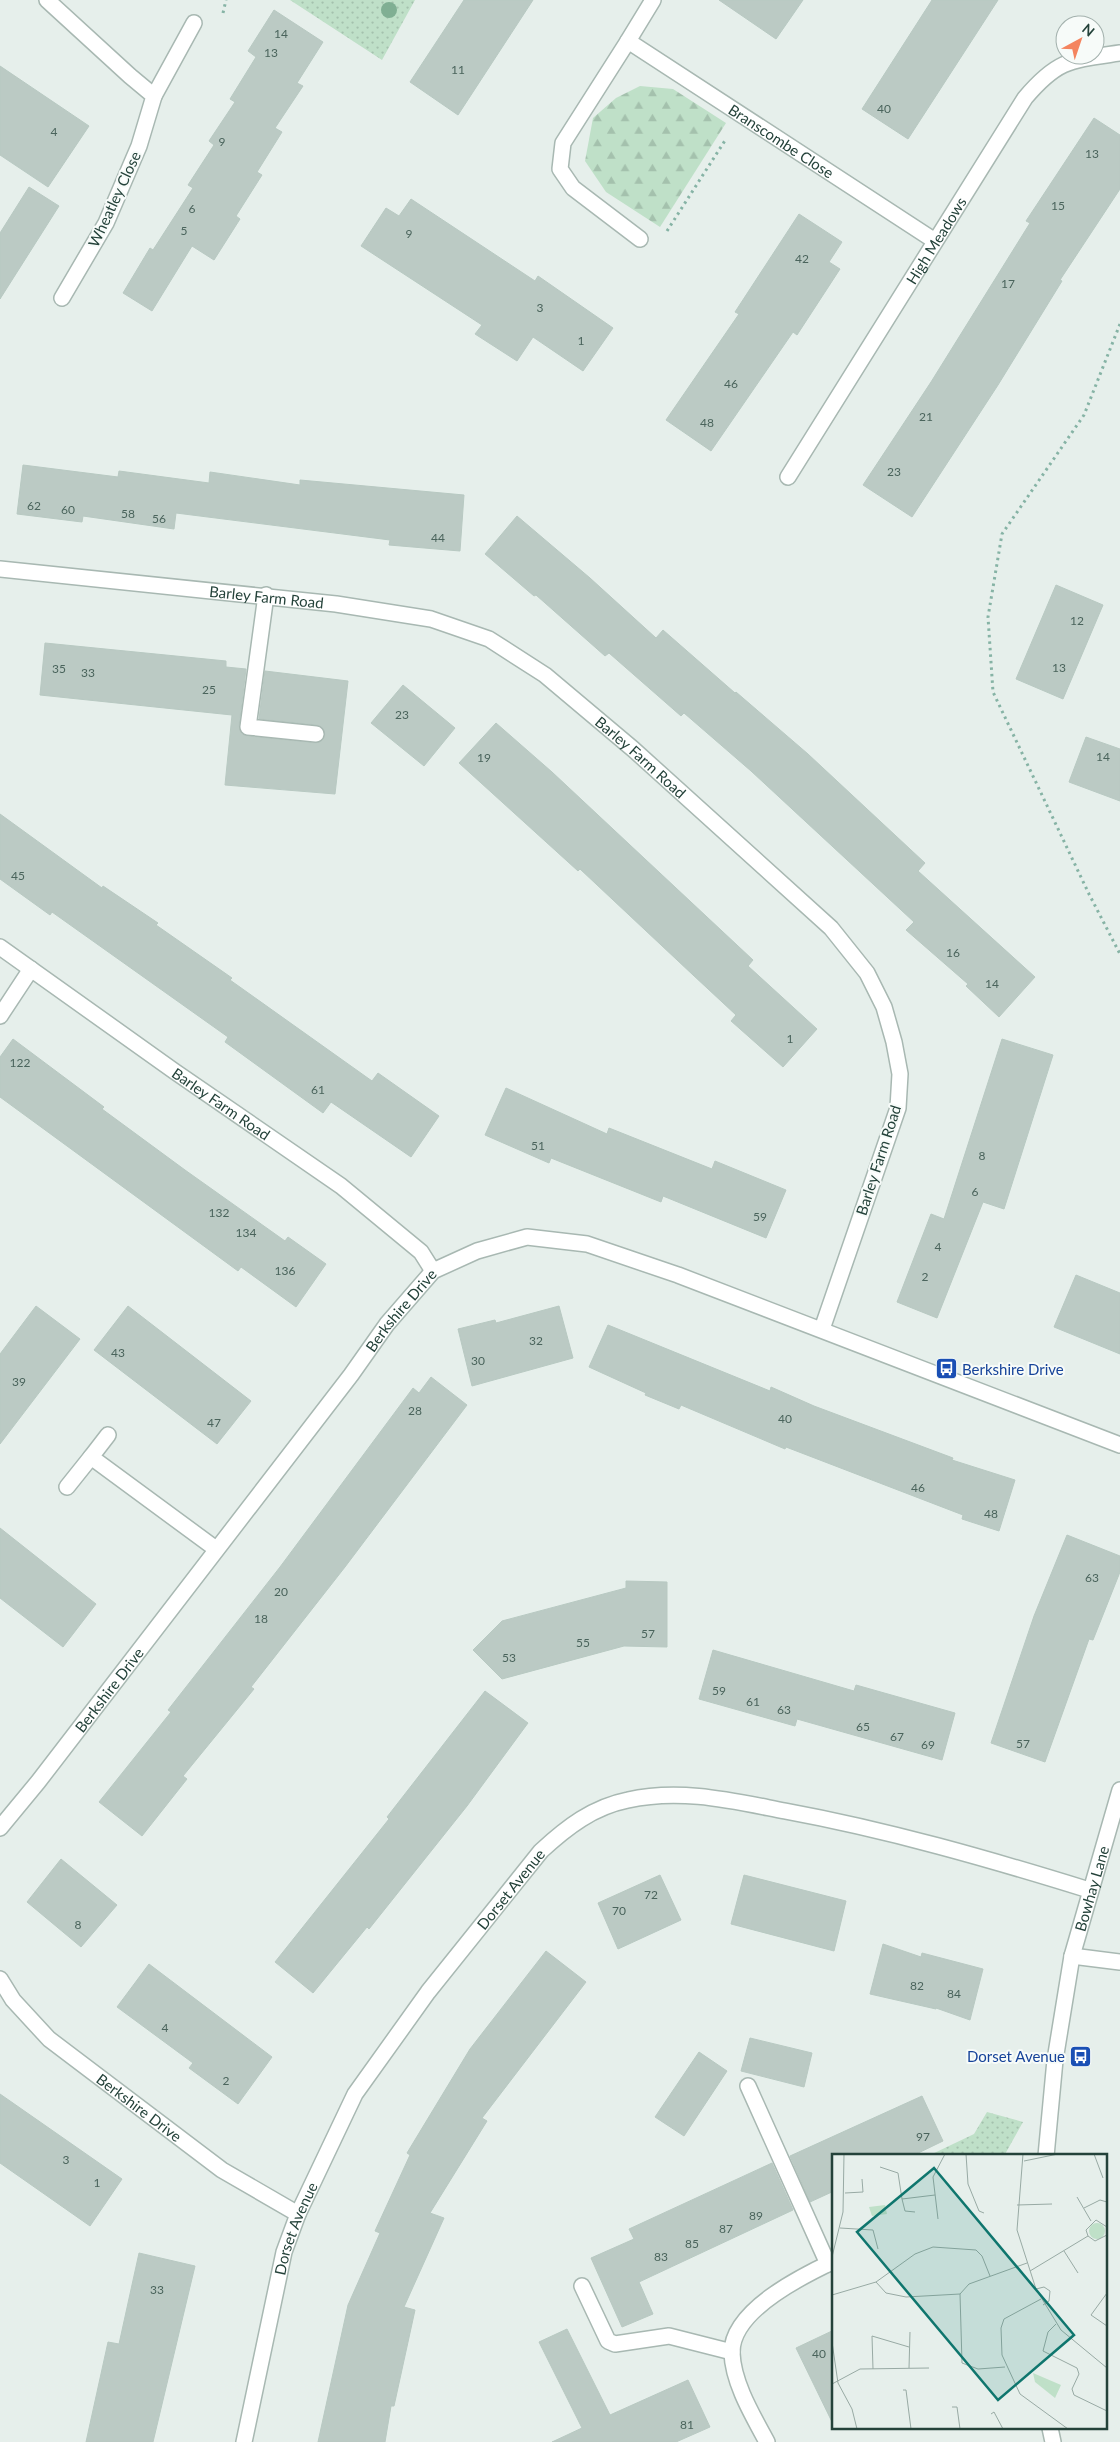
<svg xmlns="http://www.w3.org/2000/svg" width="1120" height="2442" font-family="Lato,sans-serif">
	<style>
		.grass { fill: url(#grass-dots) }
		.forest { fill: url(#forest-firs) }
		.building { fill: #bbcac4; stroke: #b8c9c2 }
		.lines { fill: none; stroke-linecap: round; stroke-linejoin: round }
		.lane-casing { stroke: #a8b8b2; stroke-width: 18 }
		.street-casing { stroke: #a8b8b2; stroke-width: 18 }
		.path { stroke: #86b3a5; stroke-width: 3; stroke-dasharray: 2.5 4; stroke-linecap: butt }
		.lane { stroke: #fff; stroke-width: 15 }
		.street { stroke: #fff; stroke-width: 15 }
		.tree { fill: #80af93 }
		.labels { text-anchor: middle; dominant-baseline: central; stroke-width: 4; stroke-linejoin: round; paint-order: stroke }
		.number-label { font-size: 12px; fill: #4a645c }
		.street-label { font-size: 15px; fill: #24423a; stroke: #f7fbf9 }
		.transit-label { font-size: 15px; fill: #164399; stroke: #f7fbf9; text-anchor: start }
		.inset-road { fill: none; stroke: #98aaa4; stroke-width: 1 }
		.view { fill: #0f766e; fill-opacity: 0.15; stroke: #0f766e; stroke-width: 2.5 }
		.inset-edge { fill: none; stroke: #24423a; stroke-width: 2.5 }
	</style>
	<defs>
		<pattern id="grass-dots" width="8" height="8" patternUnits="userSpaceOnUse" patternTransform="scale(1.25)"><rect width="8" height="8" fill="#bfe0c8"/><path d="M2 2h.1M6 6h.1" fill="none" stroke="#a4c1ad" stroke-width="1.8" stroke-linecap="round"/></pattern>
		<pattern id="forest-firs" width="22" height="20" patternUnits="userSpaceOnUse" patternTransform="scale(1.25)"><rect width="22" height="20" fill="#bfe0c8"/><path d="M5 1l3.5 6h-7zM16 11l3.5 6h-7z" fill="#a4c1ad"/></pattern>
	</defs>
	<rect width="100%" height="100%" fill="#e6efeb"/>
	<path class="grass" d="M290 0H415L382 60Z
		M987 2112 1023 2122 1004 2156H928L974 2134Z"/>
	<path class="forest" d="M640 86 673 89 726 123 660 227 606 192 585 161 593 118 616 98Z"/>
	<path class="building" d="M464 0H533L458 115 410 82Z
		M719 0H803L776 39Z
		M932 0H998L908 139 862 109Z
		M274 10 323 42 297 83 303 86 275 128 282 132 257 172 262 175 236 216 240 219 214 260 192 246 152 311 123 293 150 248 153 250 193 188 188 185 214 145 209 141 235 102 230 99 256 57 248 51Z
		M0 66 89 126 48 187 0 155Z
		M1094 118 1120 135V189L1060 280 1062 281 998 385 912 517 863 485 931 382 1030 223 1026 221Z
		M29 187 59 206 0 299V233Z
		M411 199 535 281 538 276 613 328 583 371 533 337 517 361 475 334 482 325 361 246 386 208 399 216Z
		M799 214 842 242 829 262 840 269 797 335 793 332 711 451 666 420 739 314 735 312Z
		M23 465 118 477 119 471 209 483 210 472 300 485V480L464 495 460 551 389 545 390 540 176 513 174 529 83 516 82 522 17 514Z
		M517 516 590 578 656 638 663 630 735 693 736 692 808 754 925 863 918 871 1035 977 999 1017 966 986 968 984 906 930 914 922 751 771 684 713 681 716 609 653 605 656 536 595 534 596 485 554Z
		M1056 585 1103 605 1063 699 1016 679Z
		M45 643 226 661V667L246 669 239 726 242 734 247 736 315 743 320 742 325 735 324 730 317 725 259 719 265 671 348 681 335 794 225 785 232 715 40 695Z
		M403 685 455 728 424 766 371 723Z
		M496 723 552 772 753 960 748 966 817 1029 783 1067 731 1021 736 1015 693 975 580 869 578 871 459 763Z
		M1086 737 1120 749V801L1069 782Z
		M0 814 102 888 103 886 158 923 156 925 232 978 230 980 372 1081 378 1073 439 1116 411 1157 331 1102 323 1113 225 1042 228 1037 52 912 50 915 0 879Z
		M13 1039 104 1107 102 1109 185 1170 285 1241 288 1237 326 1264 296 1307 241 1267 238 1271 0 1097V1057Z
		M1002 1039 1053 1055 1004 1209 983 1202 937 1318 897 1302 931 1214 944 1219Z
		M506 1088 607 1134 609 1128 712 1169 715 1161 786 1190 766 1238 663 1196 661 1202 551 1158 549 1163 485 1135Z
		M1076 1275 1120 1293V1354L1054 1327Z
		M36 1306 80 1339 0 1444V1354Z
		M128 1306 251 1401 217 1444 94 1350Z
		M559 1306 573 1358 472 1386 458 1329 495 1320 496 1323Z
		M608 1325 770 1391 771 1387 814 1406 953 1458 952 1460 1015 1480 999 1531 962 1519 963 1515 786 1447 785 1449 681 1405 679 1409 645 1395 646 1393 589 1367Z
		M431 1377 467 1405 345 1567 251 1687 254 1689 183 1776 187 1779 142 1836 99 1802 171 1712 168 1710 280 1567 413 1388 419 1393Z
		M0 1528 96 1604 63 1647 0 1598Z
		M1067 1535 1120 1556V1572L1093 1640 1089 1639 1045 1762 991 1743 1034 1616Z
		M626 1581 667 1582V1647L624 1646 502 1679 473 1650 502 1621 626 1588Z
		M713 1650 854 1691 856 1685 955 1713 942 1760 797 1719 795 1726 699 1699Z
		M485 1691 528 1723 467 1806 369 1929 367 1927 313 1993 275 1962 389 1819 387 1817Z
		M61 1859 117 1905 81 1947 27 1902Z
		M660 1875 681 1920 618 1949 598 1903Z
		M744 1875 846 1901 834 1951 731 1924Z
		M883 1944 921 1957 922 1953 983 1969 970 2020 936 2008V2009L870 1994Z
		M546 1951 586 1982 482 2118 487 2121 430 2213 444 2218 404 2307 415 2310 394 2406H391L385 2442H318L348 2305 380 2233 375 2231 410 2155 407 2153 470 2049Z
		M149 1964 272 2057 238 2104 189 2068 193 2063 117 2007Z
		M750 2038 812 2053 804 2087 741 2071Z
		M699 2052 727 2071 684 2136 655 2117Z
		M0 2094 122 2179 90 2226 0 2163Z
		M922 2096 943 2141 912 2156H834V2191L810 2202 790 2156Z
		M772 2163 793 2210 639 2282 653 2314 622 2327 591 2258 634 2239 629 2229Z
		M139 2253 195 2266 153 2442H86L108 2342 119 2344Z
		M567 2329 610 2415 688 2380 710 2427 676 2442H552L582 2428 539 2342Z
		M834 2330V2426L796 2348Z"/>
	<g class="lines">
		<defs>
			<path id="lane" d="M266 595 248 727 316 734
				M0 1016 31 969
				M748 2086 828 2264
				M582 2286 608 2341 615 2344 669 2336 732 2352"/>
			<g id="street">
				<path d="M47 0 130 76 154 96 139 146 106 223 62 298"/>
				<path id="s1" d="M653 0 628 41 935 241"/>
				<path d="M628 41 563 143 560 169 573 188 640 239"/>
				<path d="M154 96 194 23"/>
				<path id="s2" d="M788 477 1025 98C1058 59 1071 60 1120 53"/>
				<path id="s3" d="M0 569 336 604 431 619 489 639 545 675 633 749 831 928 867 973 884 1007 894 1042 900 1074 898 1108 822 1329"/>
				<path id="s4" d="M0 947 174 1071 341 1186 421 1252 433 1271"/>
				<path d="M108 1435 91 1457 216 1549"/>
				<path d="M67 1487 91 1457"/>
				<path id="s5" d="M0 1828 38 1782 351 1375 387 1324 433 1271 477 1251 527 1237 587 1244 678 1275 1120 1445"/>
				<path d="M1072 1956 1120 1962"/>
				<path id="s6" d="M0 1979 13 2000 49 2039 222 2170 298 2214"/>
				<path id="s7" d="M1046 2156 1055 2060 1072 1956 1120 1790"/>
				<path d="M1050 2428 1053 2442"/>
				<path id="s8" d="M244 2442 284 2252 298 2214 355 2094 428 1992 541 1851C567 1827 593 1807 628 1800 681 1788 733 1801 785 1811 888 1830 989 1859 1089 1890"/>
				<path d="M767 2442C753 2416 733 2383 732 2353 731 2311 802 2276 834 2261"/>
			</g>
		</defs>
		<use href="#lane" class="lane-casing"/>
		<use href="#street" class="street-casing"/>
		<path class="path" d="M223 13 226 0
			M667 231 726 139
			M1120 324 1084 415 1002 534 988 617 993 692 1089 894 1120 954"/>
		<use href="#lane" class="lane"/>
		<use href="#street" class="street"/>
	</g>
	<circle class="tree" cx="389" cy="10" r="8"/>
	<defs>
		<symbol id="bus-square" viewBox="-11 -11 22 22"><rect x="-9" y="-9" width="18" height="18" rx="4" fill="#1a4fb4" stroke="#f7fbf9"/><path d="M-5-6H5V4H4V6H2V4H-2V6H-4V4H-5ZM-3.5-4V0h7V-4ZM-3.5 1.2v1.5H-2V1.2ZM2 1.2v1.5H3.5V1.2Z" fill="#fff"/></symbol>
	</defs>
	<g fill-rule="evenodd">
		<use href="#bus-square" x="934" y="1356" width="25" height="25"/>
		<use href="#bus-square" x="1068" y="2044" width="25" height="25"/>
	</g>
	<g class="labels">
		<g class="number-label">
			<text x="281" y="33">14</text>
			<text x="271" y="52">13</text>
			<text x="458" y="69">11</text>
			<text x="884" y="108">40</text>
			<text x="54" y="131">4</text>
			<text x="222" y="141">9</text>
			<text x="1092" y="153">13</text>
			<text x="1058" y="205">15</text>
			<text x="192" y="208">6</text>
			<text x="184" y="230">5</text>
			<text x="409" y="233">9</text>
			<text x="802" y="258">42</text>
			<text x="1008" y="283">17</text>
			<text x="540" y="307">3</text>
			<text x="581" y="340">1</text>
			<text x="731" y="383">46</text>
			<text x="926" y="416">21</text>
			<text x="707" y="422">48</text>
			<text x="894" y="471">23</text>
			<text x="34" y="505">62</text>
			<text x="68" y="509">60</text>
			<text x="128" y="513">58</text>
			<text x="159" y="518">56</text>
			<text x="438" y="537">44</text>
			<text x="1077" y="620">12</text>
			<text x="1059" y="667">13</text>
			<text x="59" y="668">35</text>
			<text x="88" y="672">33</text>
			<text x="209" y="689">25</text>
			<text x="402" y="714">23</text>
			<text x="1103" y="756">14</text>
			<text x="484" y="757">19</text>
			<text x="18" y="875">45</text>
			<text x="953" y="952">16</text>
			<text x="992" y="983">14</text>
			<text x="790" y="1038">1</text>
			<text x="20" y="1062">122</text>
			<text x="318" y="1089">61</text>
			<text x="538" y="1145">51</text>
			<text x="982" y="1155">8</text>
			<text x="975" y="1191">6</text>
			<text x="219" y="1212">132</text>
			<text x="760" y="1216">59</text>
			<text x="246" y="1232">134</text>
			<text x="938" y="1246">4</text>
			<text x="285" y="1270">136</text>
			<text x="925" y="1276">2</text>
			<text x="536" y="1340">32</text>
			<text x="118" y="1352">43</text>
			<text x="478" y="1360">30</text>
			<text x="19" y="1381">39</text>
			<text x="415" y="1410">28</text>
			<text x="785" y="1418">40</text>
			<text x="214" y="1422">47</text>
			<text x="918" y="1487">46</text>
			<text x="991" y="1513">48</text>
			<text x="1092" y="1577">63</text>
			<text x="281" y="1591">20</text>
			<text x="261" y="1618">18</text>
			<text x="648" y="1633">57</text>
			<text x="583" y="1642">55</text>
			<text x="509" y="1657">53</text>
			<text x="719" y="1690">59</text>
			<text x="753" y="1701">61</text>
			<text x="784" y="1709">63</text>
			<text x="863" y="1726">65</text>
			<text x="897" y="1736">67</text>
			<text x="1023" y="1743">57</text>
			<text x="928" y="1744">69</text>
			<text x="651" y="1894">72</text>
			<text x="619" y="1910">70</text>
			<text x="78" y="1924">8</text>
			<text x="917" y="1985">82</text>
			<text x="954" y="1993">84</text>
			<text x="165" y="2027">4</text>
			<text x="226" y="2080">2</text>
			<text x="923" y="2136">97</text>
			<text x="66" y="2159">3</text>
			<text x="97" y="2182">1</text>
			<text x="756" y="2215">89</text>
			<text x="726" y="2228">87</text>
			<text x="692" y="2243">85</text>
			<text x="661" y="2256">83</text>
			<text x="157" y="2289">33</text>
			<text x="819" y="2353">40</text>
			<text x="687" y="2424">81</text>
		</g>
		<g class="street-label">
			<text stroke="none"><textPath href="#s1" startOffset="231">Branscombe Close</textPath></text>
			<text transform="translate(114 199) rotate(-65)">Wheatley Close</text>
			<text stroke="none"><textPath href="#s2" startOffset="279">High Meadows</textPath></text>
			<text stroke="none"><textPath href="#s3" startOffset="268">Barley Farm Road</textPath></text>
			<text stroke="none"><textPath href="#s3" startOffset="688">Barley Farm Road</textPath></text>
			<text stroke="none"><textPath href="#s4" startOffset="271">Barley Farm Road</textPath></text>
			<text transform="translate(878 1160) rotate(-72)">Barley Farm Road</text>
			<text stroke="none"><textPath href="#s5" startOffset="655">Berkshire Drive</textPath></text>
			<text stroke="none"><textPath href="#s5" startOffset="176">Berkshire Drive</textPath></text>
			<text stroke="none"><textPath href="#s7" startOffset="272">Bowhay Lane</textPath></text>
			<text stroke="none"><textPath href="#s8" startOffset="625">Dorset Avenue</textPath></text>
			<text stroke="none"><textPath href="#s6" startOffset="191">Berkshire Drive</textPath></text>
			<text stroke="none"><textPath href="#s8" startOffset="220">Dorset Avenue</textPath></text>
		</g>
		<g class="transit-label">
			<text x="962" y="1369">Berkshire Drive</text>
			<text x="1065" y="2056" text-anchor="end">Dorset Avenue</text>
		</g>
	</g>
	<g transform="translate(832 2154)">
		<rect width="275" height="275" fill="#e6efeb"/>
		<path d="M53 51 55 60 40 62 37 53ZM257 77a8 8 0 1 1 16 0a8 8 0 1 1-16 0ZM201 219 229 231 223 244 203 228Z" fill="#bfe0c8"/>
		<path class="inset-road" d="M134 0 136 30 147 57 152 59M191 0 185 76 204 135 229 176 275 214M262 0 271 24M192 7 226 0M48 13 66 19 70 45 103 41M13 39 31 38 30 25M245 43 259 67M70 45 73 57 83 58M185 51 220 50M252 54 268 46 275 48M106 65 101 23 113 0M275 73 264 66 254 76 256 82 263 87 275 81M8 74 41 76 46 95M232 97 246 119M0 103 11 58 12 0M198 117 256 82M44 128 54 139 74 143 128 140M204 135 212 133 218 137 217 147 211 151M275 139 259 161 275 172M0 141 44 128 83 100 101 93 144 96 150 102 158 122M209 145 172 165 169 174 170 201 188 240 236 275M224 170 216 178 211 197 245 214 247 220 240 235 242 241 275 257M0 188 6 229 20 255 25 275M173 213 146 215 130 209 128 140 137 130 195 109M77 214 78 178M41 215 40 182 77 193M0 230 28 215 97 214M71 236H74L79 275M120 253H125L128 275M159 260 162 258 171 275"/>
		<path class="view" d="M102 14 242 181 166 246 25 78Z"/>
		<rect width="275" height="275" class="inset-edge"/>
	</g>
	<g transform="translate(1080 40) rotate(40)"><circle r="24" fill="#f7fbf9" stroke="#a3b1ad"/>
	<path d="M0-4L9 19L0 12L-9 19Z" fill="#f4845f"/>
	<text y="-8" font-size="14" font-weight="bold" text-anchor="middle" fill="#24423a">N</text>
	</g>
</svg>
